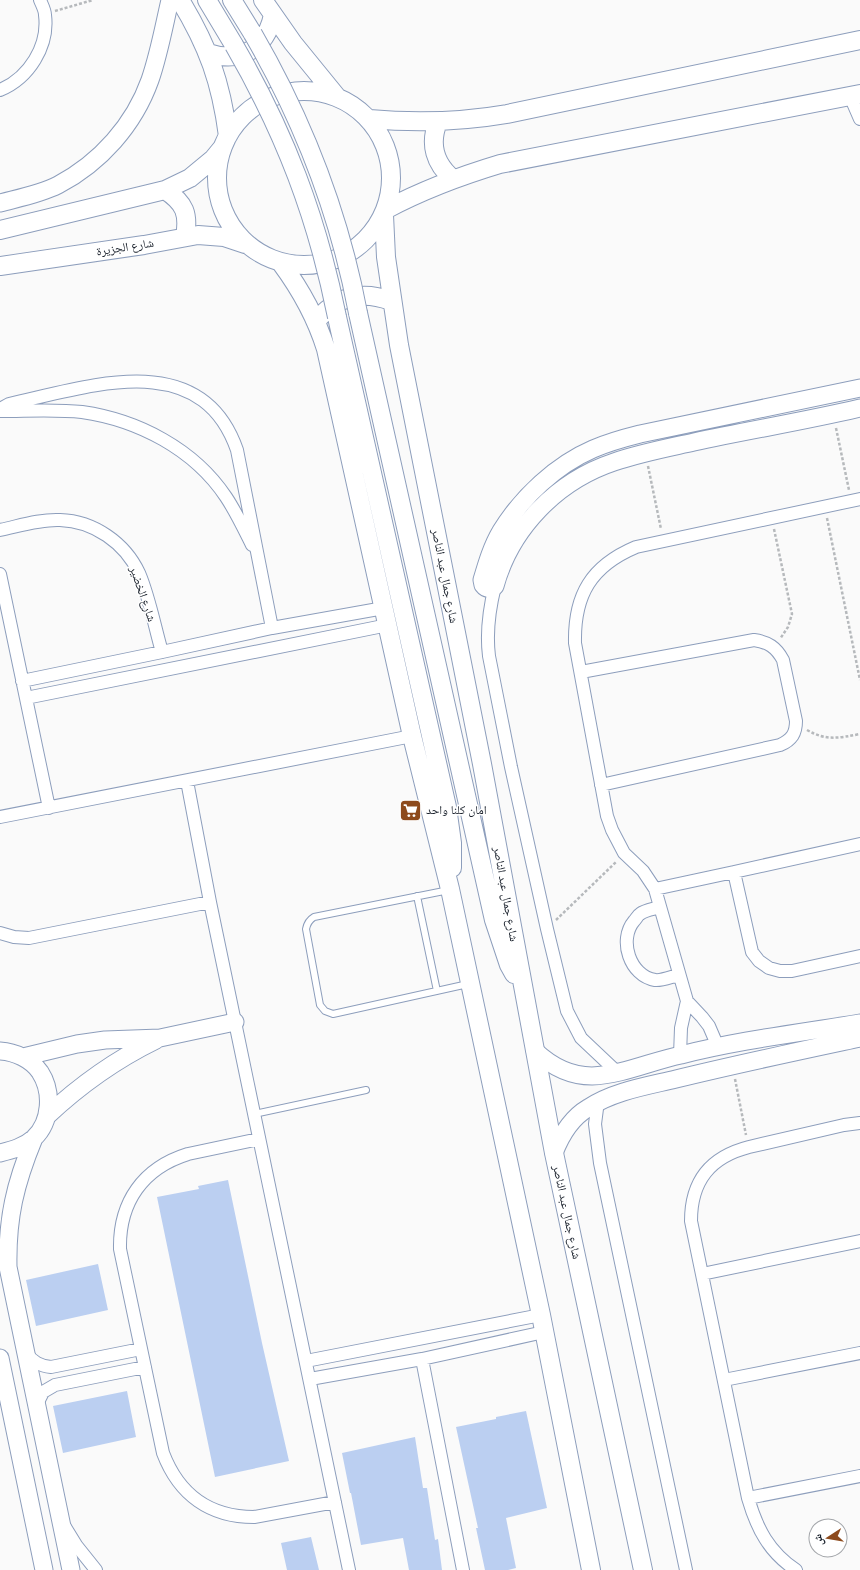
<svg xmlns="http://www.w3.org/2000/svg" width="860" height="1570" font-family="Figtree,'Noto Naskh Arabic',sans-serif">
	<style>
		.building { fill: #bbcff1 }
		.lines { fill: none; stroke-linecap: round; stroke-linejoin: round }
		.lane-casing { stroke: #8d9ebc; stroke-width: 8 }
		.street-casing { stroke: #8d9ebc; stroke-width: 14 }
		.secondary-casing { stroke: #8d9ebc; stroke-width: 19 }
		.primary-casing { stroke: #8d9ebc; stroke-width: 20 }
		.path { stroke: #b6b9bc; stroke-width: 2.5; stroke-dasharray: 3 2; stroke-linecap: butt }
		.lane { stroke: #fff; stroke-width: 6 }
		.street { stroke: #fff; stroke-width: 12 }
		.secondary { stroke: #fff; stroke-width: 17 }
		.primary { stroke: #fff; stroke-width: 18 }
		.primary-bridge-casing { stroke: #8d9ebc; stroke-width: 20; stroke-linecap: butt }
		.primary-bridge { stroke: #fff; stroke-width: 18 }
		.labels { text-anchor: middle; dominant-baseline: central; stroke-width: 3; stroke-linejoin: round; paint-order: stroke }
		.street-label { font-size: 12px; fill: #19202b; stroke: #fff }
		.poi-label { font-size: 12px; fill: #19202b; stroke: #fff; text-anchor: start }
	</style>
	<rect width="100%" height="100%" fill="#fafafa"/>
	<path class="building" d="M228 1180 262 1343 289 1461 215 1477 157 1197 199 1189 198 1186Z
		M98 1264 108 1310 36 1326 26 1280Z
		M127 1391 136 1437 63 1453 53 1406Z
		M526 1411 547 1508 506 1518 516 1568 508 1570H485L476 1528H478L456 1427 496 1419V1417Z
		M415 1437 423 1488H427L435 1540 438 1539 442 1570H409L403 1538 361 1545 351 1493H350L342 1453Z
		M311 1537 319 1570H287L281 1543Z"/>
	<g class="lines">
		<defs>
			<path id="lane" d="M449 890 314 917C309 920 307 924 306 929L320 1005 325 1011 333 1014 468 984
				M417 896 437 991
				M254 1114 366 1090"/>
			<path id="street" d="M0 90C29 78 49 46 45 15 45 10 42 5 40 0
				M850 96 860 119
				M0 409 9 404C88 387 201 346 237 450L272 628
				M0 411C27 411 56 409 82 412 138 420 194 449 226 497 236 512 244 529 252 545
				M0 530C19 526 40 519 60 520 94 521 125 543 139 573 149 596 155 628 162 652
				M0 574 49 808
				M495 586C489 610 486 632 489 656L511 767 547 929 567 1011 581 1038 617 1072
				M581 672 754 640C768 642 776 647 783 660L796 721C796 733 792 740 780 745L601 785
				M22 681 162 652 272 628 384 608
				M26 698 388 625
				M187 781 210 902 349 1570
				M0 817 412 736
				M734 872 860 844
				M655 889 734 872 752 952 759 961 769 968 780 971H792L860 956
				M660 907C654 909 645 910 640 914 638 915 636 919 634 921 618 940 630 976 655 980 662 981 673 976 679 975
				M0 933 14 937 29 938 210 902
				M718 1047 709 1026 702 1017 687 1001 655 889 643 871 624 853 612 830 607 816 575 643C574 595 591 566 636 547L860 499
				M680 1055 681 1028 687 1001
				M598 1101 595 1124 600 1163 686 1570
				M259 1139 188 1154C143 1168 119 1202 120 1249L163 1453C179 1495 210 1517 254 1517L335 1502
				M702 1274 860 1241
				M26 1353C33 1362 40 1366 51 1367L141 1349
				M422 1359 463 1570
				M306 1361 541 1315
				M310 1379 422 1359 544 1332
				M724 1380 860 1353
				M37 1404 43 1392 55 1385 145 1367
				M748 1498 860 1476
				M65 1527 76 1545 96 1570
				M796 1570C769 1552 757 1529 748 1498L691 1221C691 1181 710 1157 749 1147L844 1125 860 1123"/>
			<path id="secondary" d="M0 203C19 198 40 194 58 185 100 163 134 125 150 80 159 54 164 26 170 0
				M860 388 640 434C624 438 609 442 593 449 556 465 522 497 501 531 492 546 487 563 482 580L483 585C486 589 491 590 495 586 511 528 557 481 614 462 640 453 667 448 694 442 749 430 805 421 860 408
				M0 1051C15 1052 31 1059 40 1072 53 1092 51 1122 34 1138 24 1147 12 1150 0 1153
				M535 1051C551 1066 570 1076 592 1076 622 1075 652 1061 681 1055 740 1040 800 1033 860 1023
				M23 1057 77 1044 105 1040 160 1038 235 1022
				M47 1116C80 1085 115 1060 156 1040
				M34 1138C15 1184 7 1218 8 1267L71 1570
				M554 1153C561 1135 571 1118 588 1108 614 1091 647 1086 676 1079 737 1064 799 1051 860 1038
				M0 1358 44 1570"/>
			<path id="primary" d="M180 0C208 46 221 82 228 136
				M207 0 234 45
				M232 0 253 34
				M263 0 293 43 337 97
				M208 53C241 64 266 48 273 15
				M217 178a87 87 0 1 1 174 0a87 87 0 1 1-174 0Z
				M369 119C416 123 461 122 507 114L860 40
				M438 122C429 144 435 164 453 179
				M165 190C185 203 189 214 185 237
				M387 209C423 190 460 176 500 164L860 94
				M384 215 386 257 399 345 482 764 554 1153 643 1570
				M0 230 165 190 190 178 213 159 222 148
				M281 263C301 290 316 317 326 349L412 736 450 889 541 1315 591 1570
				M0 266 144 245 198 235 224 237 245 244
				M358 313 494 920 509 965 514 974
				M337 317 447 807 452 843V868
				M316 321C337 296 361 290 391 301"/>
		</defs>
		<use href="#lane" class="lane-casing"/>
		<use href="#street" class="street-casing"/>
		<use href="#secondary" class="secondary-casing"/>
		<use href="#primary" class="primary-casing"/>
		<path class="path" d="M55 11 93 0
			M836 428 849 490
			M648 466 661 529
			M827 518 860 680
			M774 529 792 614 788 627 780 639
			M807 730C826 741 839 738 860 734
			M556 920 616 862
			M735 1079 746 1135"/>
		<use href="#lane" class="lane"/>
		<use href="#street" class="street"/>
		<use href="#secondary" class="secondary"/>
		<use href="#primary" class="primary"/>
		<defs>
			<path id="primary-bridge" d="M253 34C304 122 339 212 358 313
				M234 45C285 133 317 217 337 317"/>
		</defs>
		<use href="#primary-bridge" class="primary-bridge-casing"/>
		<use href="#primary-bridge" class="primary-bridge"/>
	</g>
	<defs>
		<symbol id="supermarket-square" viewBox="-11 -11 22 22"><rect x="-9" y="-9" width="18" height="18" rx="4" fill="#8d4a1c" stroke="#fff"/><path d="M-6-5.5h2.5l.6 2H6L4.5 2H-2.5L-4.4-4H-6ZM-1.5 3.2a1.3 1.3 0 1 0 .1 0ZM3 3.2a1.3 1.3 0 1 0 .1 0Z" fill="#fff"/></symbol>
	</defs>
	<g fill-rule="evenodd">
		<use href="#supermarket-square" x="398" y="798" width="25" height="25"/>
	</g>
	<g class="labels">
		<g class="street-label">
			<text transform="translate(125 247) rotate(-9)">شارع الجزيرة</text>
			<text transform="translate(445 576) rotate(79)">شارع جمال عبد الناصر</text>
			<text transform="translate(143 594) rotate(71)">شارع الخضير</text>
			<text transform="translate(506 894) rotate(80)">شارع جمال عبد الناصر</text>
			<text transform="translate(567 1212) rotate(78)">شارع جمال عبد الناصر</text>
		</g>
		<g class="poi-label">
			<text x="426" y="810">امان كلنا واحد</text>
		</g>
	</g>
	<g transform="translate(828 1538) rotate(258)"><circle r="19" fill="#ffffff" stroke="#a3a6aa"/>
	<path d="M0-3L7 15L0 10L-7 15Z" fill="#8d4a1c"/>
	<text y="-6" font-size="11" font-weight="bold" text-anchor="middle" fill="#19202b">ش</text>
	</g>
</svg>
